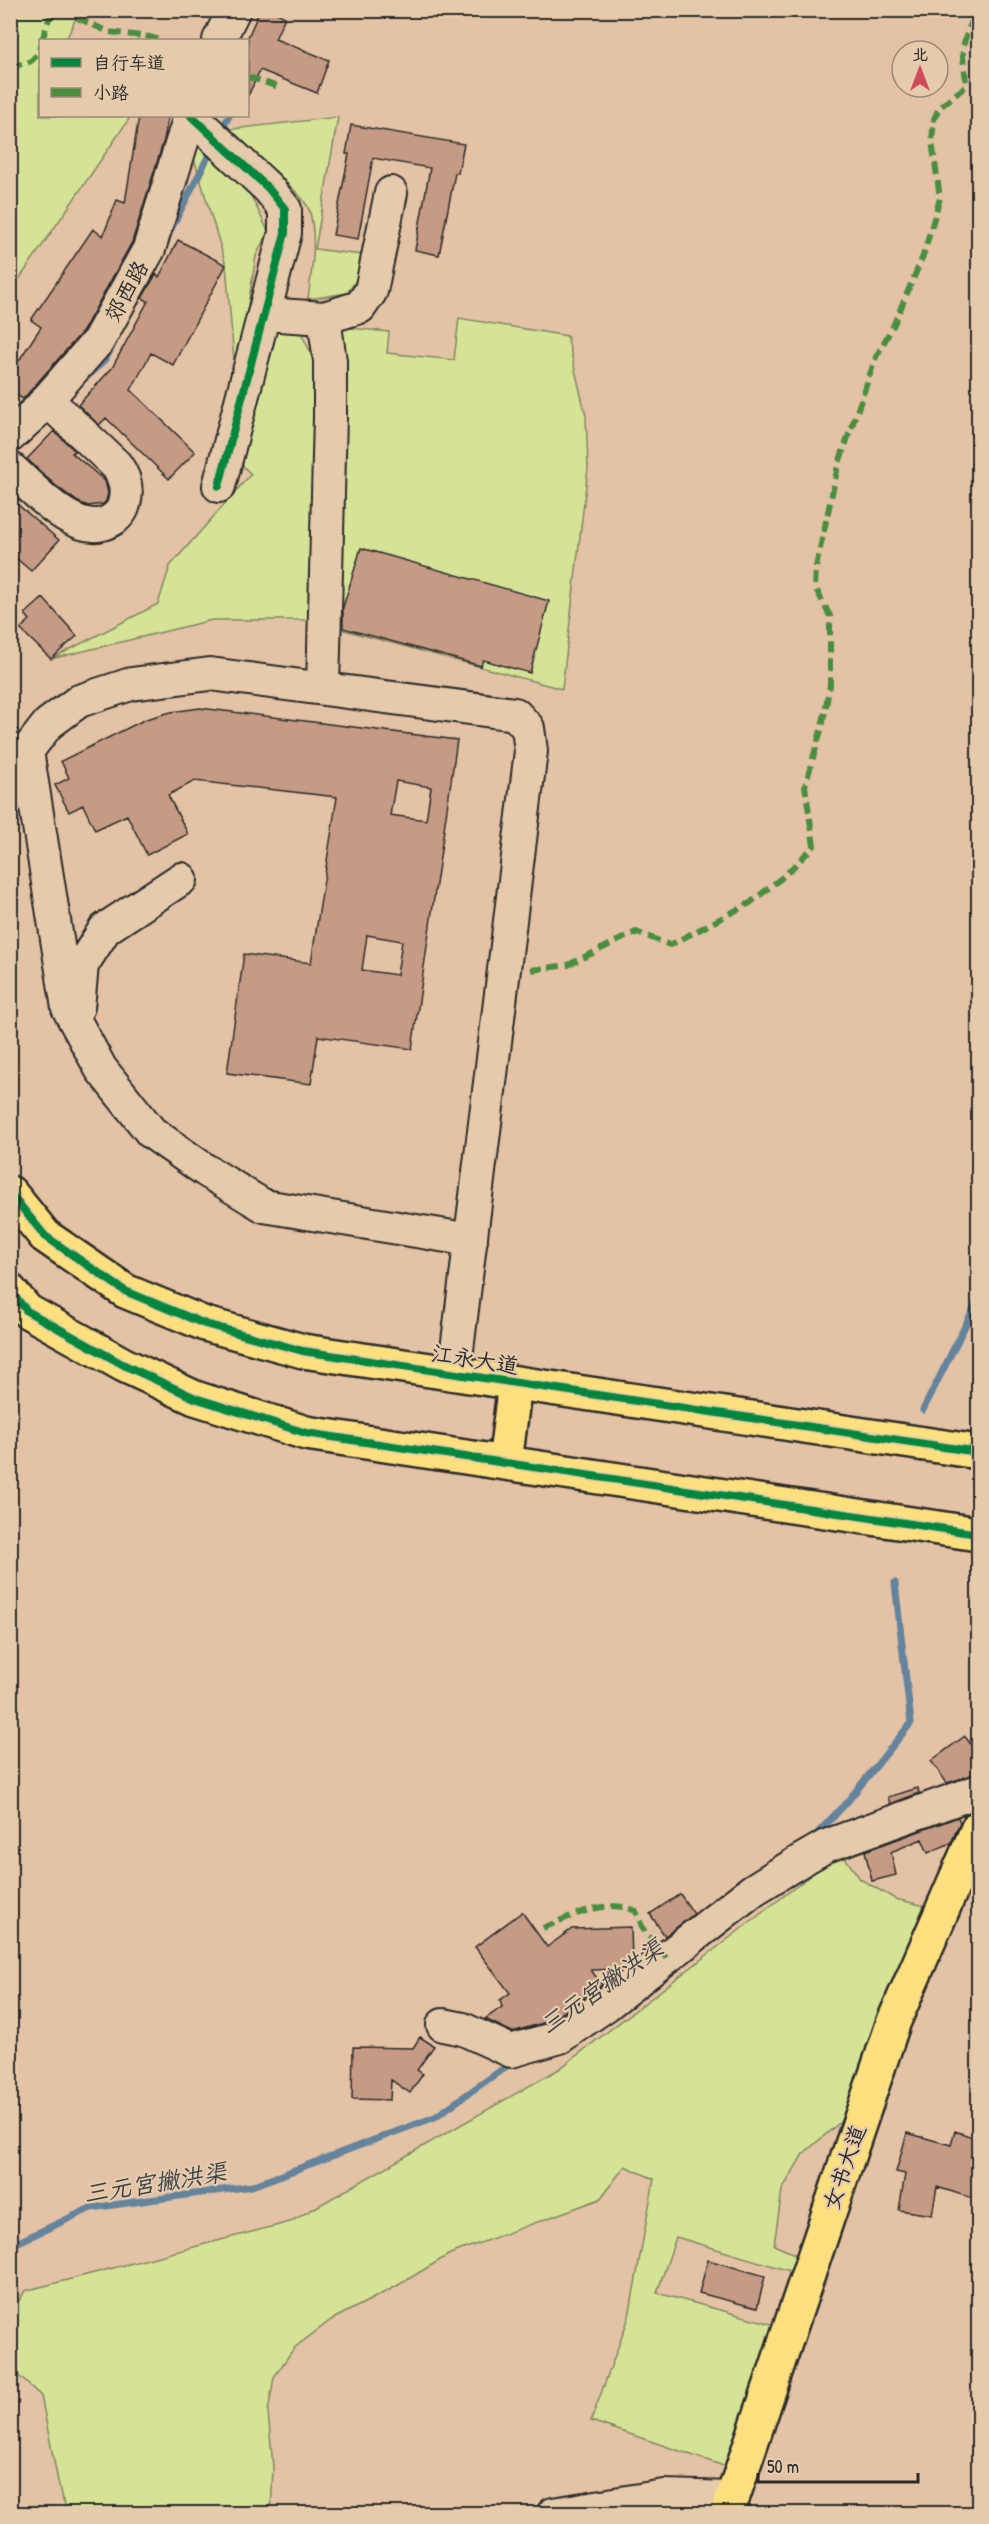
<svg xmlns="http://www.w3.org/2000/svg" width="989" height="2524" font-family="'Patrick Hand','LXGW WenKai TC',sans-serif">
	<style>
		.green { fill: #d5e397; stroke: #808761; stroke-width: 1.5 }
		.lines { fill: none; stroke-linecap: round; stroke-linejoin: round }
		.stream { stroke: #64849c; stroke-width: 7 }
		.building { fill: #c69b85; stroke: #2b2b2b; stroke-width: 1.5; fill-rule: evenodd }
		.minor-casing { stroke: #2b2b2b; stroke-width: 36 }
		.major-casing { stroke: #2b2b2b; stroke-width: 38 }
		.minor { stroke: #e5caac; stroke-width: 32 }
		.major { stroke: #fce080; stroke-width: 33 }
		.quiet { stroke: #4a8e3f; stroke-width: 6; stroke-dasharray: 12 6; stroke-linecap: butt }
		.cycleway-casing { stroke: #e5caac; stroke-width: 11 }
		.cycleway { stroke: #00873e; stroke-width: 8 }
		.labels { text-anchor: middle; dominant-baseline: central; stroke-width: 4.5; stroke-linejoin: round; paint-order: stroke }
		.street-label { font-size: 22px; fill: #2b2b2b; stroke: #e5caac }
		.water-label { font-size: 24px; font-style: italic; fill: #394147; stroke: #e5caac }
	</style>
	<rect width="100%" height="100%" fill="#e4c2a5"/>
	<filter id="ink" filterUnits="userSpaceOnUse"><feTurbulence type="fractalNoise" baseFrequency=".0167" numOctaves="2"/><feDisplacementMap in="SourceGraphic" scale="12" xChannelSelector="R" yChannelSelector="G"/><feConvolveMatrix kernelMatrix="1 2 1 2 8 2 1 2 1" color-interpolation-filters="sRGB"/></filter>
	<g filter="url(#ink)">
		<path class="green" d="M11 10 79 11 66 40H40V116H131L11 291Z
			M338 117 315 249 362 255 358 278 347 293 308 299C312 269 317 241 310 212 305 192 241 145 223 130Z
			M187 135 239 171 268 231 256 256 244 330 301 333 330 391 341 327 389 332 387 353 454 360 459 318 567 336 586 416 588 468 562 689 307 620H212L51 659 158 604 170 566 251 474 243 466 226 265Z
			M841 1852 860 1879 895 1899 943 1910 867 2099 803 2154 782 2190 774 2245 812 2262 807 2276 676 2237 657 2293 779 2326 727 2467 591 2421 629 2317 654 2179 625 2166 600 2199 450 2254 395 2287 331 2320 294 2348 274 2377 268 2412 273 2467 271 2513H69L61 2496 41 2396 11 2369 10 2315 25 2291 290 2222 559 2069Z"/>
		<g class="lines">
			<path class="stream" d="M220 133 229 116
				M168 235 212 149
				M87 377 106 358 112 347
				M923 1410 978 1300
				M813 1838 847 1802 911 1723 895 1583
				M10 2246 91 2208 252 2186 435 2117 514 2061"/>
		</g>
		<path class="building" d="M260 10H271L285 17 275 39 329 60 317 93 260 70 248 96V37Z
			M139 116H168L164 140 132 242 83 331 23 399 10 391V374L41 327 31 320 93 229 103 236 117 200 125 203Z
			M351 125 464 144 458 173H455L439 255 415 250 430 168 373 158 358 239 333 235 349 154H346Z
			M178 240 226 265 173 365 151 353 131 390 195 452 169 479 106 418 99 425 78 405 112 368 148 301 142 298 156 274 159 277Z
			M54 431 75 451 72 453 105 481 108 493 106 501 103 504 88 506 78 502 55 485 27 459Z
			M10 498 59 540 31 571 10 553Z
			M361 548 549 601 530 673 483 660 481 666 343 628V607Z
			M43 598 77 636 51 659 20 629 30 620 25 614Z
			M200 708 457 740 412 1049 318 1036 311 1084 227 1073 244 954 311 963 337 797 195 781 168 795 188 834 147 855 127 815 95 830 83 805 69 812 55 785 69 778 61 761 146 719 171 712ZM396 781 431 787 426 820 390 815ZM367 935 402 941 397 975 362 970Z
			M965 1736 978 1755V1773L947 1783 931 1761Z
			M918 1788 919 1793 890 1804 888 1797Z
			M958 1817 960 1822 951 1843 928 1853 922 1839 891 1852 896 1875 872 1881 865 1851Z
			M680 1894 694 1914 665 1936 650 1914Z
			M522 1912 547 1947 572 1929 631 1927 632 1962 623 1969 591 1970 602 1985 550 2021 512 2032 485 2019 502 2007 500 2000 510 1993 475 1947Z
			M420 2037 434 2046 417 2070 423 2074 410 2093 391 2080 390 2100 352 2099 353 2047 413 2048Z
			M955 2131 978 2139V2200L937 2187 932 2215 899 2210 905 2174 896 2172 907 2133 951 2145Z
			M708 2260 765 2276 757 2308 699 2293Z"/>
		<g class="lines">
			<defs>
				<path id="minor" d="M219 40 234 10
					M191 116 268 188 285 209V233L219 486
					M264 314 324 318 360 307 371 291 391 193
					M10 436 37 411 98 341 149 249 190 116
					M10 468C33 488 77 540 110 521 117 517 122 512 124 504 128 490 125 477 116 465L47 400
					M323 688 330 417V361L324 318
					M78 1007 82 965 105 929 181 879
					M454 1374 531 751 528 728 515 714 210 674 131 684 79 701 48 724 27 751 68 1008 101 1069 151 1132 205 1170 264 1206 471 1240
					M443 2025 463 2029 511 2051 560 2037 606 2005 753 1890 800 1861 826 1846 978 1791
					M553 2514 664 2496 733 2498"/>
				<path id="major" d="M10 1193 45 1236 125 1291 205 1324 303 1351 978 1452
					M10 1291 27 1311 124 1365 195 1398 306 1433 978 1534
					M505 1463 515 1383
					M727 2514 894 2021 978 1828"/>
			</defs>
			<use href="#minor" class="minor-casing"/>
			<use href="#major" class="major-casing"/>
			<use href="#minor" class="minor"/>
			<use href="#major" class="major"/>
			<path class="quiet" d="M42 40 50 16 64 12 109 32 149 37 160 40
				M10 65C27 65 35 63 40 46
				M248 77 282 88
				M531 970 568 965 636 932 670 945 750 903 784 876 814 846 805 786 822 727 830 685V616L815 587 816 567 838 466 876 357 894 324 923 256 940 198 932 141 934 119 939 108 966 86C966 75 964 68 963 57 961 43 971 23 978 10
				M543 1928C569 1917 608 1897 636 1911L643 1929 666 1958"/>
			<defs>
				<path id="cycleway" d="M191 116 268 188 285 209V233L219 486
					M10 1193 45 1236 125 1291 205 1324 303 1351 978 1452
					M10 1291 27 1311 124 1365 195 1398 306 1433 978 1534"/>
			</defs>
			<use href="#cycleway" class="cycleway-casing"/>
			<use href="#cycleway" class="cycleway"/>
		</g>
	</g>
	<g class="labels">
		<g class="street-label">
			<text transform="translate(126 291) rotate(-61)">郊西路</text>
			<text transform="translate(475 1359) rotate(9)">江永大道</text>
			<text transform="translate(844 2167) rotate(-71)">女书大道</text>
		</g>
		<g class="water-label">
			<text transform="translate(601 1986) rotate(-35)">三元宫撇洪渠</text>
			<text transform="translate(155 2182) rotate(-9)">三元宫撇洪渠</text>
		</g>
	</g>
	<rect width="989" height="2524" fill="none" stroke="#e5caac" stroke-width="36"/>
	<rect x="18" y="18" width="953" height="2488" fill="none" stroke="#2b2b2b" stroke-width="2" filter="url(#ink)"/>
	<rect x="39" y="39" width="210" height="78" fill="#e5caac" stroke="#9b8a78" stroke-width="1.5"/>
	<rect x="51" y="58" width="30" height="9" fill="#00873e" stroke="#9b8a78" stroke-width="1.5"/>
	<text x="93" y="69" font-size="18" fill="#2b2b2b">自行车道</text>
	<rect x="51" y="88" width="30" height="9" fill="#4a8e3f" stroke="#9b8a78" stroke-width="1.5"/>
	<text x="93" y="99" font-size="18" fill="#2b2b2b">小路</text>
	<g transform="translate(920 69)"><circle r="28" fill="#e5caac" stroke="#9b8a78" stroke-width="1.5"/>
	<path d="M0-4.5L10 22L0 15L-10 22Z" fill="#d1495b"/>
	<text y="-9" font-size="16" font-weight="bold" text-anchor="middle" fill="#2b2b2b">北</text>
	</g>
	<path d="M758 2473v9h160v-9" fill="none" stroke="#2b2b2b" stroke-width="3"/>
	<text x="767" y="2473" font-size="18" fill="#2b2b2b" stroke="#e5caac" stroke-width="4.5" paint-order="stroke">50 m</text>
</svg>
